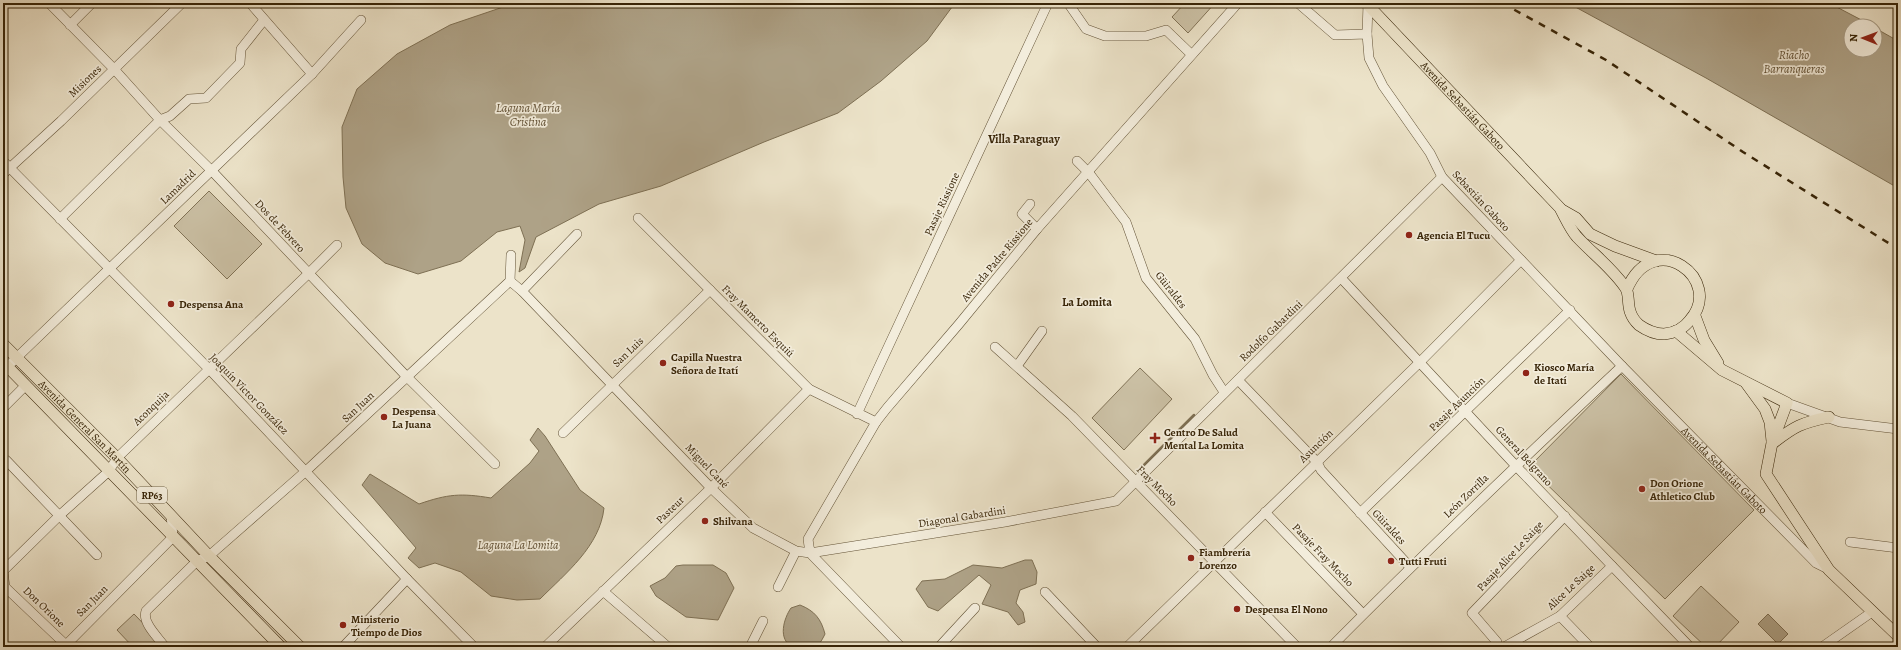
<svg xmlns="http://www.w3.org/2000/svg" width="1901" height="650" font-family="Alegreya,serif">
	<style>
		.green { fill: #cdc3a8; stroke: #827458 }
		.water { fill: #aea287; stroke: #7e7054 }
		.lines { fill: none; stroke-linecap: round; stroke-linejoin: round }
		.stream { stroke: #7e7054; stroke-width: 2.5 }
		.minor-casing { stroke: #645438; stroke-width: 10 }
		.major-casing { stroke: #372407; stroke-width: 12 }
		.minor { stroke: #f3eddc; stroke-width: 9 }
		.major { stroke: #ece3c9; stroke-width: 11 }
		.rail { stroke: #372407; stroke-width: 2.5; stroke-dasharray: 7 7; stroke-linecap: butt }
		.poi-dot { fill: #8f2418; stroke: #f3eddc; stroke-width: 1.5 }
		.labels { text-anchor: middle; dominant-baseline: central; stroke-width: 3.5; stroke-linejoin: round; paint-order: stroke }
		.shield { fill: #f3eddc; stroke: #6f6047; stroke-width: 1 }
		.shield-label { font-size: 10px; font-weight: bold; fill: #372407 }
		.street-label { font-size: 11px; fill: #372407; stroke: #f3eddc }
		.poi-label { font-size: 11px; font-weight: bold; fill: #372407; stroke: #f3eddc; text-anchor: start }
		.water-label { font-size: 12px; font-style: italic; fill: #615034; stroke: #f3eddc }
		.neighbourhood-label { font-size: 12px; font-weight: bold; fill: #372407; stroke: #f3eddc }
	</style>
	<rect width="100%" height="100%" fill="#ece3c9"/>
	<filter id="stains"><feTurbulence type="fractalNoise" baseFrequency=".005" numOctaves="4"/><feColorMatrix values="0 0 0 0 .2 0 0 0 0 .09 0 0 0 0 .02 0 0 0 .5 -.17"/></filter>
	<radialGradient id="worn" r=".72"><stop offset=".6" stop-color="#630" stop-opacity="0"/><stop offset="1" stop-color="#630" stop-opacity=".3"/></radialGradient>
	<path class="green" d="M1185 3H1215L1188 33 1172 17Z
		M209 191 262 244 227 279 174 226Z
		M1140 368 1172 399 1124 450 1092 418Z
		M1621 374 1754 510 1665 599 1529 467Z
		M1701 586 1739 622 1715 647H1706L1673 616Z
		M134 614 163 644 161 647H133L117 630Z"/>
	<path class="water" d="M515 3H955L927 41 881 81 838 113 764 142 661 186 599 204 536 237 525 268 519 272 525 240 520 226 497 232 461 261 418 274 385 263 362 244 346 208 343 177 342 127 357 89 397 54 450 25Z
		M1568 3H1829L1871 25 1851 26V50H1875V28L1898 41V188L1706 78Z
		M538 428 545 436 580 490 604 508C600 546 566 573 540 599L517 600 491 596 461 572 435 563 419 568 408 558 416 548 362 485 370 474 419 504C448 494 461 493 491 498L530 463 539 451 530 440Z
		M1025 560H1032L1037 572 1036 584 1020 590 1016 603 1023 612 1025 622 1018 625 1008 612 982 604 991 585 979 575 938 611 928 607 916 589 922 581 945 579 973 565 1002 568Z
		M683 565H713L726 573 734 588 718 620 686 617 656 596 650 586 665 578 676 566Z
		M800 605C815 611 821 619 825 634 823 638 821 642 818 645 815 648 810 647 806 647 802 647 797 648 793 647 777 640 784 618 791 608Z
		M1768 614 1788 634 1778 644 1758 624Z"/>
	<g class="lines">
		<path class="stream" d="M1139 470 1194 415"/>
		<defs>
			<g id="minor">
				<path d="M49 3 114 69 160 120 212 171 408 378 495 464"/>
				<path d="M250 3 312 74"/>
				<path d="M1068 3 1086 29 1105 36H1146L1166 30 1191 54"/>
				<path d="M1238 3 1037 229 959 324 887 408 876 422 808 539 810 553 1005 522 1116 501 1442 177"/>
				<path id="s1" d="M1298 3 1335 35 1367 34 1369 58 1383 86 1430 153 1442 177 1622 366 1816 563 1828 569"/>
				<path d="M70 25 92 3"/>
				<path d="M1367 34 1368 4"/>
				<path d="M3 161 209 369 407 579 474 647"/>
				<path d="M1077 161 1089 173 1126 222 1146 278 1195 339 1213 375 1224 392"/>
				<path d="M3 174 61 121 182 3"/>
				<path d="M1030 204 1022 214 1037 229"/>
				<path d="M638 218 809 389 876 422"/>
				<path d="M60 219 160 120 170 116 189 99 206 98 240 63 241 49 264 20"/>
				<path d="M1342 279 1516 466 1690 647"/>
				<path d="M510 281 522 291 711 488 753 528 796 551 810 553 901 647"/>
				<path d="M522 291 577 234"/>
				<path d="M995 347 1072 416 1297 647"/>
				<path d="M8 366 312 74 361 20"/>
				<path d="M1017 366 1042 331"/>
				<path d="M1238 380 1317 462 1321 470 1410 567"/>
				<path d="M1787 403 1840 422 1898 429"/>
				<path d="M3 408 26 385"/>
				<path d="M857 414 1048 3"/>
				<path d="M563 433 710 290"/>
				<path d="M6 460 97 555"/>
				<path d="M1265 512 1363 614"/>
				<path d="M1360 513 1570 310"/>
				<path d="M1850 542 1898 548"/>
				<path d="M5 587 66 645"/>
				<path d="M778 587 796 551"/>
				<path d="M603 591 668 647"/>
				<path d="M1045 592 1097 647"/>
				<path d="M3 598 5 587 3 571 60 515 109 471 117 458 308 274 337 245"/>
				<path d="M1560 616 1590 647"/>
				<path d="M64 647 173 537 171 515"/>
				<path d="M165 647C158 637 142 623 146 611L197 561 209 556 306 471 510 281 511 255"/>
				<path d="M343 647 407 579"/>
				<path d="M545 647 711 488 809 389"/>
				<path d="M750 647 763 621"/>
				<path d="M939 647 975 608"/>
				<path d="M1127 647 1420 362 1521 260"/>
				<path d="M1331 647C1426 551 1524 458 1622 366"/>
				<path d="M1497 647V642L1472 613 1565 516"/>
				<path d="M1504 647 1560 616 1612 566"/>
				<path d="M1822 647 1872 612"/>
			</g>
			<g id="major">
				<path id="s2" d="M1366 3 1560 208C1565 217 1570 229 1577 237 1593 254 1611 267 1625 287 1632 296 1623 310 1639 325 1646 330 1656 334 1664 334 1675 333 1684 328 1690 320 1725 280 1654 226 1627 289"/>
				<path d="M1562 210 1576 218 1590 234 1615 246 1656 261"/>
				<path d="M1695 316 1704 340 1718 363"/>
				<path d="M1676 331 1722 370 1787 403 1772 443 1766 474 1829 570 1898 636"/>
				<path id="s3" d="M3 344 117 458 209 556 300 647"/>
				<path d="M3 362 281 647"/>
				<path d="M1746 383 1765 409 1770 422 1772 441"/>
				<path d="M1773 443C1795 426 1801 423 1829 417"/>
			</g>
		</defs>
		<use href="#minor" class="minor-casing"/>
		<use href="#major" class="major-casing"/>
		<use href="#minor" class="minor"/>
		<use href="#major" class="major"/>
		<path class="rail" d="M1502 3 1606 60 1743 152 1898 249"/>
	</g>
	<g class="poi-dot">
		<circle cx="1409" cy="235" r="4"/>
		<circle cx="171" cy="304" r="4"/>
		<circle cx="663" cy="363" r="4"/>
		<circle cx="1526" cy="373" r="4"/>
		<circle cx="384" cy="417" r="4"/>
		<path d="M1153 432h4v4h4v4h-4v4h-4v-4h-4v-4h4z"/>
		<circle cx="1642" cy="489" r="4"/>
		<circle cx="705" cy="521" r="4"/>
		<circle cx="1191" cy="558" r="4"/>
		<circle cx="1391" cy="561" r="4"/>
		<circle cx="1237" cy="609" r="4"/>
		<circle cx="343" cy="625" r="4"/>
	</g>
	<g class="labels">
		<rect class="shield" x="137" y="487" width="30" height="16" rx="3"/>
		<g class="shield-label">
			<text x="152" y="495">RP63</text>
		</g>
		<g class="street-label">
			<text transform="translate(85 81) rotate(-44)">Misiones</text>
			<text stroke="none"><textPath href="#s2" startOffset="141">Avenida Sebastián Gaboto</textPath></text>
			<text transform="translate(178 187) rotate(-44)">Lamadrid</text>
			<text transform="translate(1481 201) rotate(47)">Sebastián Gaboto</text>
			<text transform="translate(942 204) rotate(-65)">Pasaje Rissione</text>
			<text transform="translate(280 226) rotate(47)">Dos de Febrero</text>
			<text transform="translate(997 260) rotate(-50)">Avenida Padre Rissione</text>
			<text transform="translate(1171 290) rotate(52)">Güiraldes</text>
			<text transform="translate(758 321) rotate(45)">Fray Mamerto Esquiú</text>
			<text transform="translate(1271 331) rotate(-44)">Rodolfo Gabardini</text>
			<text transform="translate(628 352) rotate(-44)">San Luis</text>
			<text transform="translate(249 394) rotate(46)">Joaquín Víctor González</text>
			<text transform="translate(1457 404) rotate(-44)">Pasaje Asunción</text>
			<text transform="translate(358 407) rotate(-43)">San Juan</text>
			<text transform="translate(151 408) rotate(-44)">Aconquija</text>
			<text stroke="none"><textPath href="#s3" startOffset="116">Avenida General San Martín</textPath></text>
			<text transform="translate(1316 446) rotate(-44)">Asunción</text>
			<text transform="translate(1524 456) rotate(47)">General Belgrano</text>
			<text transform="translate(707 466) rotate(46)">Miguel Cané</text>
			<text stroke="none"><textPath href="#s1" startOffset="652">Avenida Sebastián Gaboto</textPath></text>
			<text transform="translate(1157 486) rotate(45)">Fray Mocho</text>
			<text transform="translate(1466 496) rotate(-44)">León Zorrilla</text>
			<text transform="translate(670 510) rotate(-44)">Pasteur</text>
			<text transform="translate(962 517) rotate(-9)">Diagonal Gabardini</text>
			<text transform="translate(1389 527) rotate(47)">Güiraldes</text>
			<text transform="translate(1323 555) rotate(46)">Pasaje Fray Mocho</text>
			<text transform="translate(1510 556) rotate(-47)">Pasaje Alice Le Saige</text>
			<text transform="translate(1571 587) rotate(-43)">Alice Le Saige</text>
			<text transform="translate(92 601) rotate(-45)">San Juan</text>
			<text transform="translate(44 607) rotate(44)">Don Orione</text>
		</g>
		<g class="poi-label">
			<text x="1417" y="235">Agencia El Tucu</text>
			<text x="179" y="304">Despensa Ana</text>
			<text x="671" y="357">Capilla Nuestra<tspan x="671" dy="13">Señora de Itatí</tspan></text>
			<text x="1534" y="367">Kiosco María<tspan x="1534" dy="13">de Itatí</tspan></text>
			<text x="392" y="411">Despensa<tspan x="392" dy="13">La Juana</tspan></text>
			<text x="1164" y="432">Centro De Salud<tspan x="1164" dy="13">Mental La Lomita</tspan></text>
			<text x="1650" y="483">Don Orione<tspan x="1650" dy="13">Athletico Club</tspan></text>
			<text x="713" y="521">Shilvana</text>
			<text x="1199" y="552">Fiambrería<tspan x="1199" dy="13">Lorenzo</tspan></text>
			<text x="1399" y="561">Tutti Fruti</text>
			<text x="1245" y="609">Despensa El Nono</text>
			<text x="351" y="619">Ministerio<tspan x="351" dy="13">Tiempo de Dios</tspan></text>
		</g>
		<g class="water-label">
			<text x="1794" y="55">Riacho<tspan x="1794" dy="14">Barranqueras</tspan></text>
			<text x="528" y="108">Laguna María<tspan x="528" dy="14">Cristina</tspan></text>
			<text x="518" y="545">Laguna La Lomita</text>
		</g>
		<g class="neighbourhood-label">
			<text x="1024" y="139">Villa Paraguay</text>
			<text x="1087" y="302">La Lomita</text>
		</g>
	</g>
	<rect width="1901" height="650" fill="none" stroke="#ece3c9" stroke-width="16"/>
	<rect x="4" y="4" width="1893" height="642" fill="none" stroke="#372407" stroke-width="2"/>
	<rect x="8" y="8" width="1885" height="634" fill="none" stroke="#372407"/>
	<g transform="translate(1863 38) rotate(271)"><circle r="19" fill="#f3eddc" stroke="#a89d87"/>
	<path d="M0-3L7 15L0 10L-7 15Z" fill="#8f2418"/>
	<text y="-6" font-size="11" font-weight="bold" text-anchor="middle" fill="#372407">N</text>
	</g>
	<rect width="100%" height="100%" filter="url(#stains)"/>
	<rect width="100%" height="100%" fill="url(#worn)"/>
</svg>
